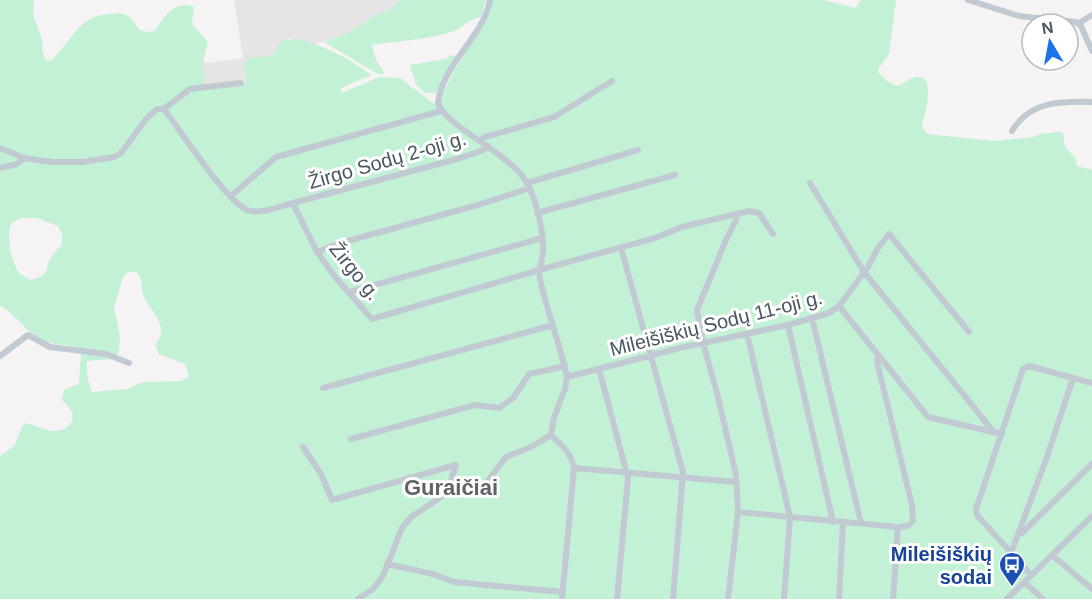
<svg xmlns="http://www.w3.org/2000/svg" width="1092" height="599" font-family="Arial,sans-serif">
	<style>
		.education { fill: #e6e4e5 }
		.green { fill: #c3f1d5; fill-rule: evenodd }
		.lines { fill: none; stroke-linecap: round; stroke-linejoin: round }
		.minor { stroke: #c1cad2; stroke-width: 6 }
		.labels { text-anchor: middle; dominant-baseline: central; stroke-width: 6; stroke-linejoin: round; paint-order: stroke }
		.street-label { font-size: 20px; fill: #4a5661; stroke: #fff }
		.transit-label { font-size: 20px; font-weight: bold; fill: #164399; stroke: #fff; text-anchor: end }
		.quarter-label { font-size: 22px; font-weight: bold; fill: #5f6368; stroke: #fff }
	</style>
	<rect width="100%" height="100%" fill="#f5f3f3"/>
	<path class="education" d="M234 0H400L389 10 375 15 350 32 315 45 289 38 274 54 244 64 246 83 205 89 203 61 209 63 243 58Z"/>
	<path class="green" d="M0 0H34C31 17 37 22 41 37 44 45 41 53 46 60L51 61C72 41 78 15 111 14 117 13 124 12 129 17 140 27 136 34 155 31 164 16 175 0 194 7L192 24 208 42 203 61 205 89 246 83 244 64 248 59 274 54 279 43C299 29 354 61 371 75L341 88 342 93 379 77 400 78 437 106 452 74 485 21 492 0H823L856 8 861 0H896L889 54 878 69C879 78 890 82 897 86 904 84 909 78 915 77 938 73 924 116 922 127L927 134 995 141 1034 137 1039 134 1060 132 1063 133 1065 147 1076 159 1077 166 1092 170V599H0V456L14 446 23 425 27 423C35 426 43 429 51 431 62 432 78 425 71 411 69 407 65 403 62 400L64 390 79 384 81 354C65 340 62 348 46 341 28 335 17 315 0 306ZM26 218H37L58 226 62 234V244C59 248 54 252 52 256 42 271 54 274 30 280 25 277 21 275 18 271 11 260 6 236 11 224L18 219ZM128 272H136C143 279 140 284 143 294 149 313 172 324 155 345L159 354 185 364 189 376 182 381 143 382 127 389 92 392C88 382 86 372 87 361L114 359 119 352 120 336 114 308 123 277Z
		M400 0H486L481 17C469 18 461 30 448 33 424 40 397 41 372 45L376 60 384 72 383 74H378L324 42 350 32 375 15 389 10Z
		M451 55 456 56 436 93H426L416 85 410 65 446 59Z"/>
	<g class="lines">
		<path class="minor" d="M490 0C483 38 442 64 438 103 443 125 514 155 528 185 537 203 544 232 543 252 542 262 538 269 540 279 547 312 560 344 567 377L565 389 554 418 551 435C562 445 571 453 574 468L562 599
			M968 0 1019 16 1076 22 1081 26 1092 51
			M1079 23 1092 15
			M164 109 190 89 241 83
			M1012 131C1030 101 1061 101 1092 102
			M480 140 485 137 554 117 612 81
			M0 148 24 158 51 162H83L114 157 121 153 147 118 157 109H164C180 130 226 201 247 210 260 215 280 206 293 203L317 252 336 278 372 319 539 270 655 238 682 227 749 211 759 213 773 234
			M0 168 17 164 24 158
			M527 183 638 150
			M810 183 864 272 993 431
			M231 196 276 157 441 111
			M293 203 457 159 481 151 488 146
			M537 213 675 175
			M621 248 683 472 673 599
			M317 252 337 244 481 204 530 188
			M350 292 542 238
			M839 306 928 417 1002 434
			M812 318 861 523
			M788 325 833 522
			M747 334 790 517 784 599
			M0 356 28 335 50 347 106 354 129 363
			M599 369 628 478 617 599
			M567 377 680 348 788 325 829 313 839 306 868 267 878 248 889 234 969 332
			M323 388 553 325
			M351 439 475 405 499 408 514 397 529 374 565 366
			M303 447 321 474 332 500 456 465 447 493
			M574 468 737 482
			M738 512 736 475 718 397 703 343 697 310 726 240 739 214
			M1022 533 1092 464
			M1011 553 1047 457 1073 378
			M1052 555 1092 589
			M387 564 433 574 454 582 563 592
			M1031 575 977 515 976 509 1023 369 1029 366 1092 383
			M1024 582 1043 599
			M358 599 373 589 383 576 402 528 411 517 447 493 480 487 486 483 506 457 531 447 551 435
			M728 599 738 512 898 527 908 526 913 521 912 505 877 362 878 357
			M839 599 843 522
			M893 599 898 527
			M1007 599 1092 516"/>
	</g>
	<defs>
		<symbol id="bus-pin" viewBox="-11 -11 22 30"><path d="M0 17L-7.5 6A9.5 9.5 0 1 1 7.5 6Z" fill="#1a4fb4" stroke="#fff"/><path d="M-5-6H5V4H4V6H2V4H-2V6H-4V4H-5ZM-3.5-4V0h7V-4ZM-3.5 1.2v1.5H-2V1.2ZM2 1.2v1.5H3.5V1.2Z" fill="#fff"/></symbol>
	</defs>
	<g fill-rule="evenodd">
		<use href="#bus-pin" x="997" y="550" width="30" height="40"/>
	</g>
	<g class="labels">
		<g class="street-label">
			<text transform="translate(387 160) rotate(-16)">Žirgo Sodų 2-oji g.</text>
			<text transform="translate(355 271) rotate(51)">Žirgo g.</text>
			<text transform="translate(716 323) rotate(-14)">Mileišiškių Sodų 11-oji g.</text>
		</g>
		<g class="transit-label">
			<text x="992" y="554">Mileišiškių<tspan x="992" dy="23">sodai</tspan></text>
		</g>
		<g class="quarter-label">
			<text x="451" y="487">Guraičiai</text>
		</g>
	</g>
	<g transform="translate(1050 42) rotate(350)"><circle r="28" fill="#ffffff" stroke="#b7bbc0" stroke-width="1.5"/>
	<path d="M0-4.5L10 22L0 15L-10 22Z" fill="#1a73e8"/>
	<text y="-9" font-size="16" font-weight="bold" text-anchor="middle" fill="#4a5661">N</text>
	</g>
</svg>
